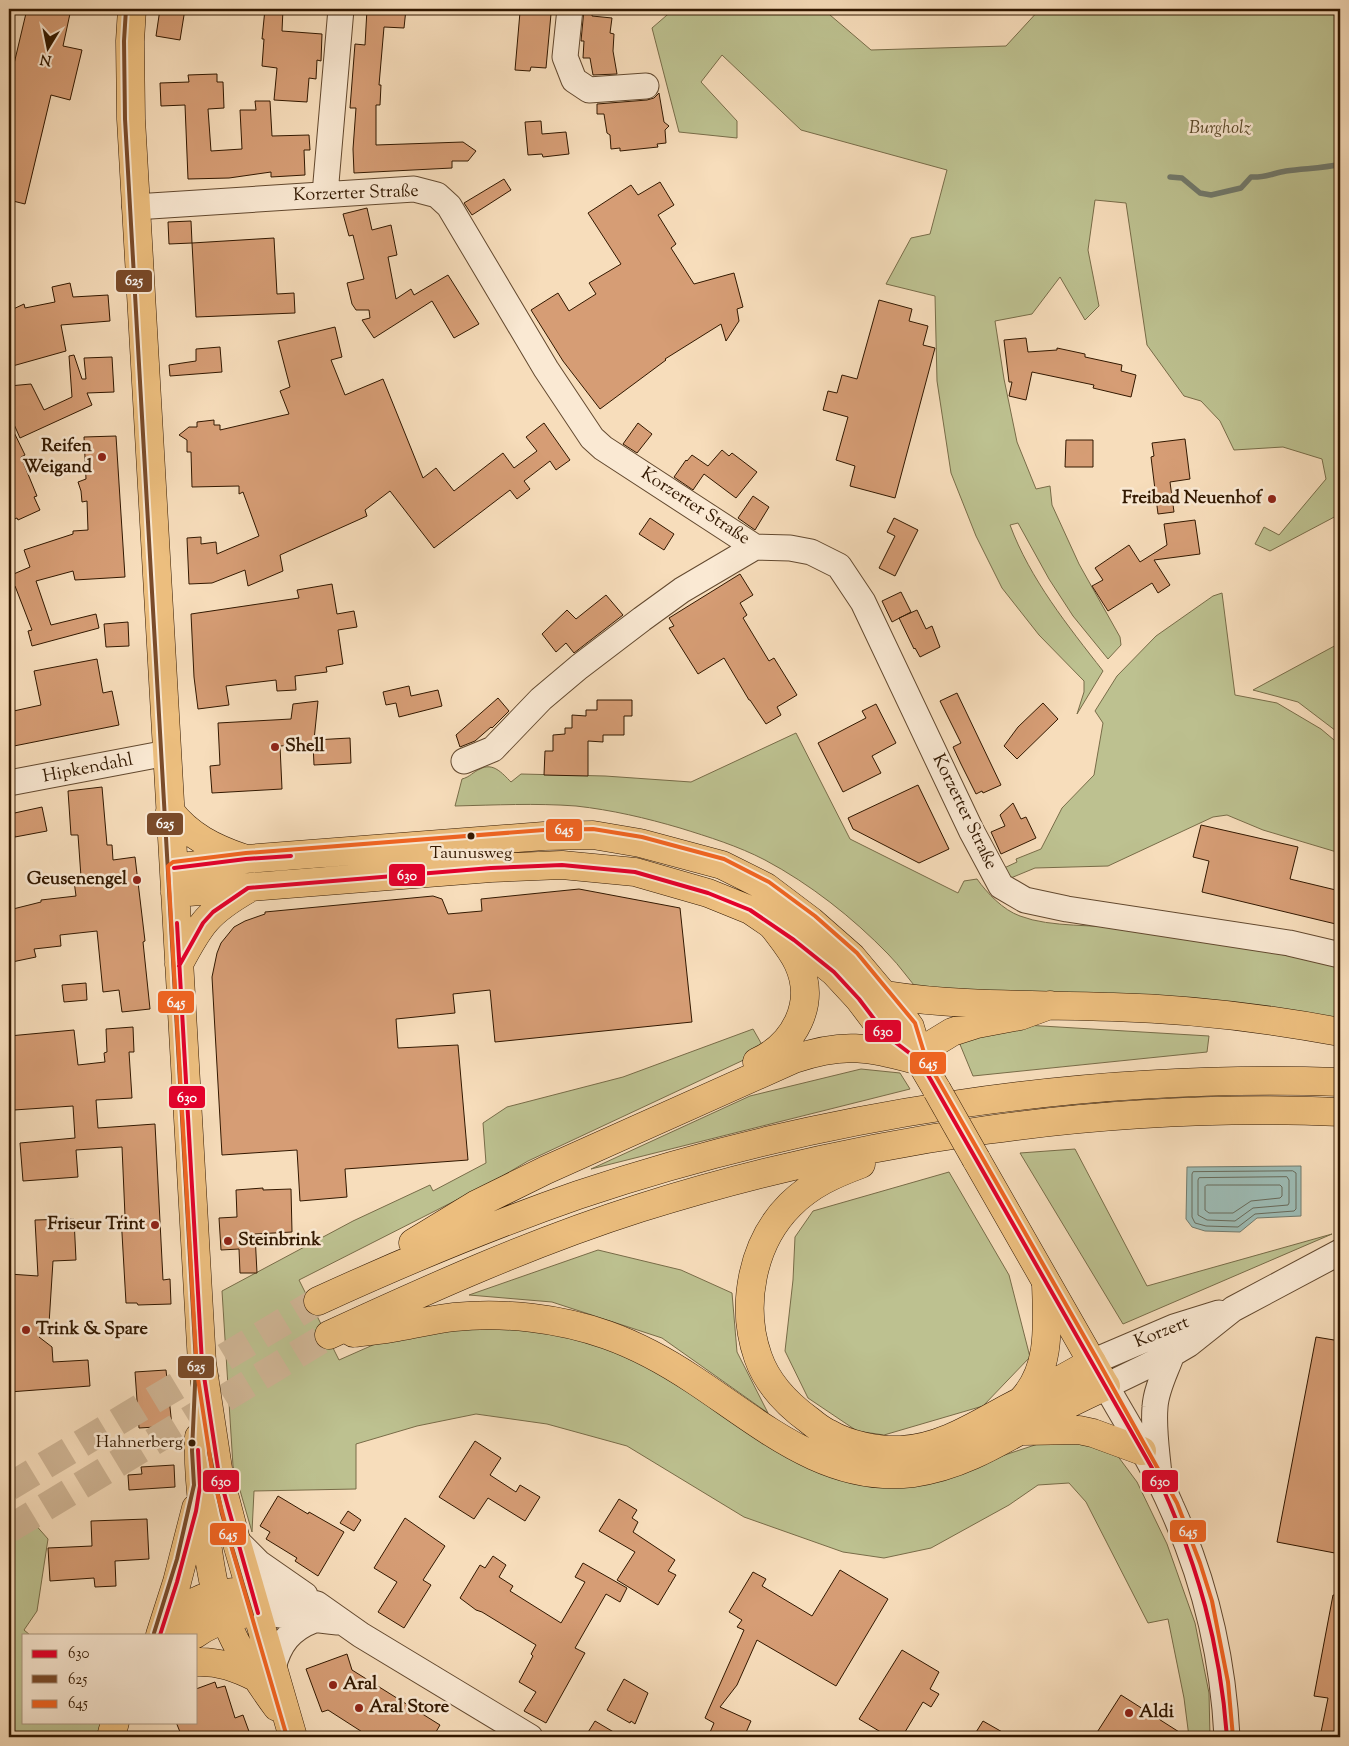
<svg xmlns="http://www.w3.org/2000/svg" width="1349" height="1746" font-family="'Sorts Mill Goudy',serif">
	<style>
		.green { fill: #bdc190; stroke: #786c48 }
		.water { fill: #9dbbb4; stroke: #727a6c }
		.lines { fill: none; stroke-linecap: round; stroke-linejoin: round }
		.shore { stroke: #686a5a; stroke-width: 1 }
		.stream { stroke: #727a6c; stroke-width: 5.5 }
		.building { fill: #d69d75; stroke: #321800 }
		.highway-tunnel { stroke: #d0b696; stroke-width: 28; stroke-dasharray: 28 14; stroke-linecap: butt }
		.minor-casing { stroke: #63492f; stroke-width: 27 }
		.major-casing { stroke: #321800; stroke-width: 29 }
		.highway-casing { stroke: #321800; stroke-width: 29 }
		.minor { stroke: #fae9d3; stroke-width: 25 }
		.major { stroke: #ecbe7e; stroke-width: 28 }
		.highway { stroke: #ecbe7e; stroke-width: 28 }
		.major-bridge-casing { stroke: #321800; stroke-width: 29; stroke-linecap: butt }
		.major-bridge { stroke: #ecbe7e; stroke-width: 28 }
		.bus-1-casing { stroke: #fae9d3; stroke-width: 8 }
		.bus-2-casing { stroke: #fae9d3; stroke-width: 8 }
		.bus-3-casing { stroke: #fae9d3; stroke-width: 8 }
		.bus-1 { stroke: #e4002b; stroke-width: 4 }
		.bus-2 { stroke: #7a4b2a; stroke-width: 4 }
		.bus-3 { stroke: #f26522; stroke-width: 4 }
		.poi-dot { fill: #8f2418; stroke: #fae9d3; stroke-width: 2 }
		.bus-dot { fill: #321800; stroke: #fae9d3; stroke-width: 2 }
		.labels { text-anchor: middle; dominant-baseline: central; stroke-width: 5; stroke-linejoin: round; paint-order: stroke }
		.bus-label { font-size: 17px; fill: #321800; stroke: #fae9d3 }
		.park-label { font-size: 18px; font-style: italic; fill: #5c4b2b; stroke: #fae9d3 }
		.street-label { font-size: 18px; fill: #321800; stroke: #fae9d3 }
		.poi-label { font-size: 18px; font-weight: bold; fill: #321800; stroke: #fae9d3; text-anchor: start }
		.line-badge { stroke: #fae9d3; stroke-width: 2 }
		.badge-label { font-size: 14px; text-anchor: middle; font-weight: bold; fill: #fff }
	</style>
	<rect width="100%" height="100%" fill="#f7ddbb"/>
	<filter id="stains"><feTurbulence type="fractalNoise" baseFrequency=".004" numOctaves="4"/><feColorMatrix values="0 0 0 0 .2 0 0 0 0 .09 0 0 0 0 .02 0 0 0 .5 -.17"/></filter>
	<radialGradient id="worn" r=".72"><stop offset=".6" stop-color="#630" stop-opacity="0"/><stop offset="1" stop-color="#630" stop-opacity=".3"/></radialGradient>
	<path class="green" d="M674 9H823L871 50 1006 46 1040 9H1340V514L1270 551 1255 544 1264 527 1279 535 1326 479 1322 459 1283 447 1234 450 1220 421 1201 401 1184 396 1147 345 1126 203 1095 200 1088 250 1099 306 1085 320 1060 277 1032 314 995 321 1004 379 1017 442 1036 489 1050 486 1052 505 1079 564 1120 637 1121 645 1108 659 1073 616 1049 579 1018 523 1010 525C1030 579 1068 626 1103 671L1077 714 1084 692V681L1039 635 1002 588 976 536 951 473 937 381 935 296 886 284 911 238 930 234 947 170 801 130 722 55 701 82 737 121V138L679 132 652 28Z
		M1222 593 1235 695 1277 703 1321 729 1340 745V853L1263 830 1227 815 1213 817 1108 866 1035 868 1006 880 1002 869 1017 862 1016 859 1041 849 1062 808 1094 775 1103 723 1095 711 1117 676 1156 636 1213 596Z
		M1340 643V734L1298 702 1253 690Z
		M796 733 850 839 958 893 964 881 977 879C987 893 1003 910 1020 916 1051 928 1096 924 1129 929 1200 938 1270 952 1340 966V1022L920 992C909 980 900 966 888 954 852 917 810 884 765 860 738 846 709 837 680 828 646 818 612 810 576 806 536 803 495 805 455 806L462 779C470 777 473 772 480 769 493 762 502 773 511 782L521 774 605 776 691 782Z
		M1025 1025 1209 1036 1207 1052 973 1076 959 1042Z
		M753 1029 765 1050 528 1161 494 1181 299 1280 339 1360 391 1337 428 1329 528 1325 616 1348 745 1426 944 1475 1044 1442 1076 1436 1111 1447 1137 1482 1167 1544 1195 1623 1209 1693 1210 1737H1189L1184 1698 1168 1619 1148 1623 1086 1502 1069 1483 1038 1485 1009 1505 931 1548 884 1558 843 1552 744 1517 627 1446 547 1424 476 1414 417 1426 356 1444V1489L254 1491 252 1532 233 1466 222 1291 353 1221 430 1185 433 1191 486 1163 483 1123 507 1107 623 1077Z
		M861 1069 900 1073 910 1089 591 1169 750 1096Z
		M1075 1149 1147 1286 1332 1234 1123 1324 1020 1153Z
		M949 1172 1009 1275 1030 1357 983 1406 884 1435 857 1431 808 1398 785 1351 793 1280 795 1237 813 1211Z
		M598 1250 681 1270 732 1293 737 1352 768 1413 662 1338 552 1302 469 1295Z
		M26 1514 48 1539 37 1611 24 1630 30 1635H24V1722H105L102 1737H9V1530Z"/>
	<path class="water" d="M1301 1166V1216L1257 1218 1240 1232 1205 1231 1192 1227 1186 1219 1187 1167Z"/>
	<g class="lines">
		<path class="shore" d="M1293 1171 1296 1173V1209L1294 1211 1255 1214 1238 1227 1206 1226 1195 1223 1192 1217V1174L1193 1172Z
			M1287 1177 1289 1180V1203L1288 1205 1253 1208 1235 1221 1207 1220 1198 1215V1180L1199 1178Z
			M1207 1185H1280L1282 1187V1196L1280 1198 1251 1201 1233 1213H1209L1205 1210V1187Z"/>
		<path class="stream" d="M1170 177 1182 178 1200 193 1211 195 1241 188 1251 177C1264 178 1274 173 1286 171 1304 168 1322 169 1340 164"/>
	</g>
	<path class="building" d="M27 9H71L63 46 82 50 70 100 51 95 25 204 9 200V85Z
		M160 9H185L180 40 156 36Z
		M265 9H283L282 31 322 34 321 61 317 60 316 79 309 78 307 102 274 100 277 68 262 66 264 39H262Z
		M367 9H406L404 28 384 27 379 85H381L380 105H376V145L463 142 476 151 468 161H452V168L354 173 353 149 356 108H350L355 44 365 45Z
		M584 9H592V16L612 18 610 33 614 34 613 51 617 74 593 75 590 58H583L584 41H581Z
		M520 12 551 14 546 68 531 67 530 71 515 70Z
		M217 74V82H223L224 108 208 109 211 151 242 149 240 110H256L255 101H270L272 136 309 135 310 150H304L305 175 271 177V172L229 178 188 179 185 105 161 106 160 83 189 82 188 75Z
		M659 93 664 122 669 126 665 130 666 143 657 144 658 147 620 151V148L611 149 610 135 607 133 604 114H597V104L647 100 654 98Z
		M541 121 542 134 566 132 569 154 543 157 542 154 528 155 525 122Z
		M504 179 511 190 472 215 464 203Z
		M660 182 674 205 658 215 676 244 671 248 694 284 734 273 743 307 737 309 739 321 726 341 721 324 665 359 666 360 600 409 563 361 531 310 558 293 569 311 596 294 589 283 621 264 588 213 631 185 638 195Z
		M367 208 372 230 391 225 397 255 388 257 396 299 411 289 414 295 448 275 479 324 454 338 432 301 374 338 362 320 370 318 369 310H356L352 304 347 283 364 279 353 235 349 236 343 214Z
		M191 221 192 243 169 244 168 222Z
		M274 238 277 294 294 293 295 313 196 317 192 243Z
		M70 283 73 297 108 295 110 321 61 325 66 351 9 367V311L24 304 25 308 55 302 52 287Z
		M879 300 912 309 909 321 928 326 923 345 935 348 895 498 850 486 855 466 836 460 848 417 823 410 828 391 837 393 842 375 857 379Z
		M335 327 342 357 331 360 345 395 383 379 423 478 436 468 454 491 503 453 514 468 537 451 526 437 544 423 570 460 556 470 550 461 524 481 530 489 517 499 510 490 434 548 390 491 365 510 367 516 280 555 283 571 248 586 245 570 212 583 189 584 187 538 201 537V544L216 542 217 554 259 536 243 492 239 494V486L192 487 191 452H187V440L179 435 189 427H197V422L214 420V425H220V430L289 414 280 391 290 387 278 341Z
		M1026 338 1028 352 1057 350V348L1085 354V357L1122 365 1121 371 1136 375 1131 397 1093 388 1094 385 1032 372 1026 400 1009 396 1012 382H1009L1004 340Z
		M220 347 222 372 170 376 169 365 196 361V349Z
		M74 355 82 379H86L84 358 112 357 114 392 87 393 92 405 20 438 9 413V386L31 384 44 410 72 397 69 356Z
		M9 422 25 455 21 457 37 496 34 497 40 510 18 520 17 518 9 521Z
		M638 423 652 434 637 453 623 444Z
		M116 436 125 577 75 580 73 571 36 581 51 625 96 614 99 628 32 646 28 631 32 630 15 586 9 588V576L30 567 24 550 73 534V531L88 530 87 501 82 502 81 491 78 482 86 479 84 437Z
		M1185 439 1190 479 1170 482 1174 512 1158 514 1151 457 1154 456 1152 443Z
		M1066 440H1093V467H1065Z
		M722 450 729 456 732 453 757 472 736 498 704 474 693 490 674 477 686 460 687 461 692 455 708 466Z
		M753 496 769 507 755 530 738 518Z
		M650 518 674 534 664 550 639 534Z
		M894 518 918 530 895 576 879 568 895 536 887 532Z
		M1195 520 1200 554 1154 560 1170 585 1158 593 1152 583 1108 611 1092 586 1103 580 1095 568 1129 545 1140 562 1167 545 1164 524Z
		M740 574 753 595 740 603 747 615 743 618 769 661 774 658 797 695 777 707 781 715 766 724 750 700H749L724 658 698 674 669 628 674 626 669 618Z
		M332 584 337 614 354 611 357 627 338 630 343 664 326 667 327 672 295 676 296 690 277 691 276 680 226 686 229 705 198 709 194 677 191 614 299 598 297 590Z
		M901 592 911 612 892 622 882 601Z
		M606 595 623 615 574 653 566 643 556 652 542 634 567 610 576 619Z
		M917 610 926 629 932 626 940 647 920 657 915 648 914 649 899 618Z
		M128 622 129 646 106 647 104 624Z
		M97 659 103 693 112 691 119 725 9 747V712L41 705 34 671Z
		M409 686 411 696 438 690 442 706 399 717 396 703 386 705 383 692Z
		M957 693 1001 785 983 793 982 791 976 794 961 764 953 747 961 743 940 701Z
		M498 698 509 711 492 728 491 727 475 741 460 747 456 735Z
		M597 700H632V716H624V735H603V742L588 741V776L544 775 545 751H553V735L565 734V728H572V715L586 716V710H597Z
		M318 701 314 740 350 738 351 763 314 765 313 744 280 746 282 789 212 793 210 766 220 765 218 723 291 719 293 704Z
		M1043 703 1058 719 1017 759 1004 746 1018 727Z
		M876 704 896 743 872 756 881 773 843 792 818 743 866 718 862 711Z
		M918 785 949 849 919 863 853 829 848 818Z
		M102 787 107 845H112L113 860 135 857 145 941 143 942 150 1009 122 1012 119 990 103 992 97 931 60 935 61 946 34 949 36 957 12 962 9 945V910L41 902V900L76 896 74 881 81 877 78 835H71L68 791Z
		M1013 803 1021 819 1026 817 1036 838 1001 854 991 832 1005 826 1000 815Z
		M42 807 47 831 15 837 10 814Z
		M1201 825 1298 847 1290 879 1340 891V925L1202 892 1209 861 1193 857Z
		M579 889 680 908 692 1022 495 1042 490 990 453 994 455 1013 396 1019 398 1048 458 1045 468 1160 345 1169 347 1197 300 1201 297 1150 222 1155 212 977 217 953 221 943 234 927 245 921 265 914V912L433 896 442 899 448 914 482 911 481 899Z
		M86 983 87 1000 64 1002 62 985Z
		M133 1027 134 1052H129L132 1098 96 1100 98 1128 155 1124 163 1280 170 1279 171 1304 138 1305 137 1303H126L121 1216H125L122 1147 76 1150 78 1177 23 1181 20 1143 75 1138 73 1106 14 1110 12 1082H9V1036L74 1030 78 1065 105 1062 104 1053 107 1052 106 1029Z
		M263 1188V1190L291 1189 292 1232 255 1234 257 1273H240L239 1249 221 1250 219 1218 237 1217 236 1190Z
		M74 1219 76 1260 53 1261 49 1324 39 1337 52 1347 53 1362 88 1360 90 1386 9 1392V1274L38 1276 35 1220Z
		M1316 1337 1340 1341V1554L1277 1542Z
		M166 1370 172 1426 139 1428 135 1372Z
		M475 1441 501 1458 490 1475 516 1492 520 1485 540 1497 525 1521 488 1498 474 1519 439 1497Z
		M174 1465 175 1487 129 1490 128 1475 142 1474 141 1467Z
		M278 1496 308 1514 309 1512 344 1532 318 1576 295 1561 297 1558 266 1539 270 1532 260 1526Z
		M619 1499 637 1510 632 1518 638 1522 633 1532 675 1560 668 1571 676 1575 658 1605 617 1580 635 1552 599 1531Z
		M348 1511 361 1520 354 1531 340 1523Z
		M405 1518 445 1546 423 1580 431 1585 404 1628 378 1612 397 1582 374 1568Z
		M147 1519 149 1559 115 1561 116 1586 95 1587 94 1578 50 1581 48 1548 92 1546 91 1521Z
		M493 1556 506 1565 499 1577 513 1586 510 1591 561 1623 585 1582 575 1577 583 1563 627 1588 620 1602 606 1594 575 1648 585 1653 546 1723 524 1711 536 1692 519 1682 533 1656 531 1654 536 1645 482 1612 476 1610 460 1598 480 1565 485 1568Z
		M840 1570 888 1599 836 1686 757 1640 737 1685 720 1707 751 1721 744 1737H708L714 1723 705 1718 744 1630 737 1627 742 1620 729 1612 753 1572 766 1579 762 1586 812 1616Z
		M1333 1595 1340 1596V1737H1320L1328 1698 1314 1696Z
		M902 1650 939 1672 930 1689 939 1694 931 1707 923 1702 902 1737H889L859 1719Z
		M347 1654 352 1670 440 1725 433 1737H370L328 1710 322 1712 306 1669Z
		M624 1679 648 1693 635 1724 631 1721 630 1723 607 1710Z
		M215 1682 217 1688 225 1686 235 1718 243 1715 251 1737H182L176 1722H196V1689Z
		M1121 1695 1187 1737H1094Z
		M595 1721 622 1737H585Z
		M983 1721 1011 1737H973Z"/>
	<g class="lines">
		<path class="highway-tunnel" d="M9 1487 318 1301
			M9 1529 329 1335"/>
		<defs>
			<path id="minor" d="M570 9 565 57 574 80 589 90 646 86
				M325 194 341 9
				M135 207 414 189 437 195 449 206 546 369 592 438 603 448 755 547 790 548 811 552 839 566 863 602 971 830 1001 886 1025 900 1067 909 1289 943 1340 955
				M464 761 493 749 541 699 579 667 642 619 682 590 755 547
				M9 783 167 753
				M1092 1362 1174 1327 1219 1313
				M1159 1475C1157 1452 1153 1429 1155 1407 1156 1389 1166 1371 1172 1354
				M236 1540 259 1563 305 1595
				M251 1592 281 1594 317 1604 361 1635 530 1737
				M258 1613C285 1614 310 1620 337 1622
				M273 1668C279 1644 290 1629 314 1620
				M1227 1737C1223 1658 1204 1578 1171 1506 1153 1464 1128 1425 1106 1386L1172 1354 1189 1344 1233 1309 1340 1252"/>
			<path id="major" d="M132 9 130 41 131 119 202 1363 219 1475 236 1540 293 1737
				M170 811C189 836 214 848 243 858
				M174 868 246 859 544 836 593 835 640 843 722 865 766 887 811 921 852 957 905 1020 910 1027 920 1061 937 1090
				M175 893 491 868 562 865 635 872 708 893 750 910 794 940 834 972 859 999 887 1036 920 1061
				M179 964C200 924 208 912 248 889
				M976 1159 1104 1383
				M199 1437C198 1461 200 1486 203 1510 206 1537 209 1566 216 1593 227 1634 252 1673 277 1707
				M166 1630C186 1602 201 1595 234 1592
				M160 1635 177 1582 196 1508
				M194 1635C209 1624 226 1618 243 1614
				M196 1662C219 1661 237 1668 257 1678
				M111 1737 115 1722"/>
			<path id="highway" d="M886 995C961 1007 1037 1004 1113 1007 1189 1009 1265 1018 1340 1032
				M757 1062C794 1045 817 1004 798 963 792 950 781 937 772 925
				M861 1164C834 1174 811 1184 790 1205 752 1243 740 1306 758 1357 767 1383 787 1404 809 1420 815 1425 821 1430 828 1433 848 1445 878 1451 901 1450 940 1448 973 1427 1006 1409 1035 1394 1064 1378 1092 1362
				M413 1243 477 1204 546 1170 794 1059C847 1041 869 1048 920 1061L934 1043 952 1032 977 1024 1020 1016 1050 1005
				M318 1301C403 1262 489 1226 578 1195 818 1114 1087 1073 1340 1082
				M353 1333C368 1331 383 1330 398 1327 416 1324 435 1319 454 1317 504 1312 559 1318 607 1335 638 1346 667 1362 694 1380 761 1424 827 1484 913 1473 959 1467 998 1443 1037 1421 1059 1408 1082 1397 1106 1386
				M329 1335C431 1288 533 1242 640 1208 862 1138 1108 1102 1340 1112
				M1022 1400C1052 1368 1047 1323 1046 1283
				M1024 1431 1079 1430 1093 1433 1142 1451"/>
		</defs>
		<use href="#minor" class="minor-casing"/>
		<use href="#major" class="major-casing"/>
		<use href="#highway" class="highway-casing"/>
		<use href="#minor" class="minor"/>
		<use href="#major" class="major"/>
		<use href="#highway" class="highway"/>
		<defs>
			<path id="major-bridge" d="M937 1090 976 1159"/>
		</defs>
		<use href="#major-bridge" class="major-bridge-casing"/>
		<use href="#major-bridge" class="major-bridge"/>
		<defs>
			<path id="bus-1" d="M174 868 246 859 291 856
				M177 923 202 1363 219 1475 258 1613
				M179 966 203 923 213 912 248 888 491 868 562 865 635 872 708 893 750 910 794 940 834 972 859 999 887 1036 920 1061 1160 1482C1198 1565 1220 1645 1227 1737
				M160 1635 177 1582 196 1511 200 1486 198 1450"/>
			<path id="bus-2" d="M126 9 124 41 125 119 196 1363 192 1451 194 1485 177 1559 154 1633
				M209 1452 222 1514 252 1615"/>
			<path id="bus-3" d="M287 1737 230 1542 213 1477 197 1372 168 866 173 862 246 853 544 830 593 829 642 837 724 859 769 882 815 916 857 953 915 1023 926 1059 1097 1359 1177 1503 1200 1563 1212 1601 1228 1682 1233 1737"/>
		</defs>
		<use href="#bus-1" class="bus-1-casing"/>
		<use href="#bus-2" class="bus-2-casing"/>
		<use href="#bus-3" class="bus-3-casing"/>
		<use href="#bus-1" class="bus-1"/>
		<use href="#bus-2" class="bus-2"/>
		<use href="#bus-3" class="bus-3"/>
	</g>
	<g class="poi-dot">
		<circle cx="102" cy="457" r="5"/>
		<circle cx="1272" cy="499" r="5"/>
		<circle cx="275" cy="747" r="5"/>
		<circle cx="137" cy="880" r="5"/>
		<circle cx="155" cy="1225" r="5"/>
		<circle cx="228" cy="1241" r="5"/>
		<circle cx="26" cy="1330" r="5"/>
		<circle cx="333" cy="1685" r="5"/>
		<circle cx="359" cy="1708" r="5"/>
		<circle cx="1129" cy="1713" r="5"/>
	</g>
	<g class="bus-dot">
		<circle cx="471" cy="836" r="4.5"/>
		<circle cx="192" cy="1443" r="4.5"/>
	</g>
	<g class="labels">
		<g class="bus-label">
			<text x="471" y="854">Taunusweg</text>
			<text x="183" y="1443" text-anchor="end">Hahnerberg</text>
		</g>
		<g class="park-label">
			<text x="1220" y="129">Burgholz</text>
		</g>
		<g class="street-label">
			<text transform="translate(356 194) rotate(-2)">Korzerter Straße</text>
			<text transform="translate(695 507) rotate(33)">Korzerter Straße</text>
			<text transform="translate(88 769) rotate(-11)">Hipkendahl</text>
			<text transform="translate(964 812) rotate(64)">Korzerter Straße</text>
			<text transform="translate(1162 1333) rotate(-22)">Korzert</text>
		</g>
		<g class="poi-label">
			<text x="92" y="447" text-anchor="end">Reifen<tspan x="92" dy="21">Weigand</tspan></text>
			<text x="1262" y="499" text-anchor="end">Freibad Neuenhof</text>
			<text x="285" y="747">Shell</text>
			<text x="127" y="880" text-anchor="end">Geusenengel</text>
			<text x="145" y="1225" text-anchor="end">Friseur Trint</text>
			<text x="238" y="1241">Steinbrink</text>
			<text x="36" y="1330">Trink &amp; Spare</text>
			<text x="343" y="1685">Aral</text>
			<text x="369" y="1708">Aral Store</text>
			<text x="1139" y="1713">Aldi</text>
		</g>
	</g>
	<g class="line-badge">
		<rect x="115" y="269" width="38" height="24" rx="5" fill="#7a4b2a"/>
		<rect x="146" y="812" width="38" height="24" rx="5" fill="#7a4b2a"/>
		<rect x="545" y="818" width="38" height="24" rx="5" fill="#f26522"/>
		<rect x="388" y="863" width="38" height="24" rx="5" fill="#e4002b"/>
		<rect x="157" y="990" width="38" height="24" rx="5" fill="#f26522"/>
		<rect x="864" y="1019" width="38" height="24" rx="5" fill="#e4002b"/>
		<rect x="909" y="1051" width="38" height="24" rx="5" fill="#f26522"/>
		<rect x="168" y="1085" width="38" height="24" rx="5" fill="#e4002b"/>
		<rect x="177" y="1355" width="38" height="24" rx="5" fill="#7a4b2a"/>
		<rect x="202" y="1469" width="38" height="24" rx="5" fill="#e4002b"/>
		<rect x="1141" y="1469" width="38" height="24" rx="5" fill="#e4002b"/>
		<rect x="1169" y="1519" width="38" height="24" rx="5" fill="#f26522"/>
		<rect x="209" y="1522" width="38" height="24" rx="5" fill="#f26522"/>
	</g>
	<g class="badge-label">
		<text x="134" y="285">625</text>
		<text x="165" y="828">625</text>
		<text x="564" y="834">645</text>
		<text x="407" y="880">630</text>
		<text x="176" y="1007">645</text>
		<text x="883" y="1036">630</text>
		<text x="928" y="1068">645</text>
		<text x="187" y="1102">630</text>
		<text x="196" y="1371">625</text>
		<text x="221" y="1486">630</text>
		<text x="1160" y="1486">630</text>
		<text x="1188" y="1536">645</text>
		<text x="228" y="1539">645</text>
	</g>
	<rect width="1349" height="1746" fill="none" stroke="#f7ddbb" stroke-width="30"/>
	<rect x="10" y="10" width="1329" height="1726" fill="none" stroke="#321800" stroke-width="2.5"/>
	<rect x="15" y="15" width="1319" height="1716" fill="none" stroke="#321800"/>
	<rect x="22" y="1634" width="175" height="90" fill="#fae9d3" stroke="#aa957f"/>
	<rect x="32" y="1650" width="25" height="8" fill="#e4002b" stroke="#aa957f"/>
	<text x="68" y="1658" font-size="15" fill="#321800">630</text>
	<rect x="32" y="1675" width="25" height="8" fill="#7a4b2a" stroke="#aa957f"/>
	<text x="68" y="1684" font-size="15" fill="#321800">625</text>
	<rect x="32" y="1700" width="25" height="8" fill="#f26522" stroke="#aa957f"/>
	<text x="68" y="1708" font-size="15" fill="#321800">645</text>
	<g transform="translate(48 48) rotate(190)" stroke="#fae9d3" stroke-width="4" paint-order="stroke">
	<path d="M0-4L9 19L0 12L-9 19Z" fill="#321800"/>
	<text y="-8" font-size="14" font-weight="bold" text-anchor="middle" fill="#321800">N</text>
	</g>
	<rect width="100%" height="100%" filter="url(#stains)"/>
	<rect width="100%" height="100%" fill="url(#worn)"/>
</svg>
